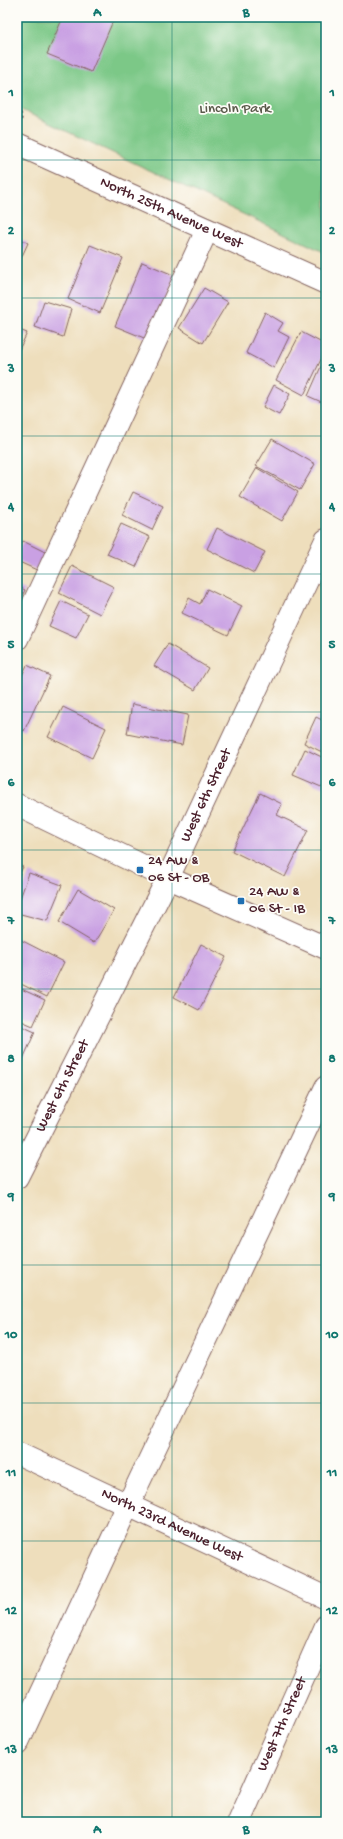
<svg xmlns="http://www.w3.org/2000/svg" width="343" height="1839" font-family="'Gochi Hand',sans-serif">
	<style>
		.green { fill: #7bc887; stroke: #627459 }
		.building { fill: #c9a0e3 }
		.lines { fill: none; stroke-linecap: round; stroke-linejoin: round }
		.minor-casing { stroke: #83625e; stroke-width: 24 }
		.path { stroke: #83625e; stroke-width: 2.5; stroke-dasharray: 3 3; stroke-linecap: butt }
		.minor { stroke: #fff; stroke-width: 22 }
		.grid { fill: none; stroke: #0f766e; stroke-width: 1; stroke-opacity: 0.55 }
		.poi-dot { fill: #1f6fb2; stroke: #fdfcf7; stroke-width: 1.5 }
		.labels { text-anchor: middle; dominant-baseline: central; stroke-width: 3.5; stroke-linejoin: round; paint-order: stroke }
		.park-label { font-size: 15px; fill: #5b5a4b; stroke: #fdfcf7 }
		.street-label { font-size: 15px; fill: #4a1f2b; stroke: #fdfcf7 }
		.poi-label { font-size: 15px; fill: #4a1f2b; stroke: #fdfcf7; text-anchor: start }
		.neatline { fill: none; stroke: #0f766e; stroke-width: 1.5 }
		.grid-label { font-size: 13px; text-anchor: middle; font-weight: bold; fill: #0f766e }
	</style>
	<rect width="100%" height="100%" fill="#fdfcf7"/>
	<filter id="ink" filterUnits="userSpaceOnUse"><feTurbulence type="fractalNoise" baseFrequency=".025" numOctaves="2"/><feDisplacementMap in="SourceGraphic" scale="8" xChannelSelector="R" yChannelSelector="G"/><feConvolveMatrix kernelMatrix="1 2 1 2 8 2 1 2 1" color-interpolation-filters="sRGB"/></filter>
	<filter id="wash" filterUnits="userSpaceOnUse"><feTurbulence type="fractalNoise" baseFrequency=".012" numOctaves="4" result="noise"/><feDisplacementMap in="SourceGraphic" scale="16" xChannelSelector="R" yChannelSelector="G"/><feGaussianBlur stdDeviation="0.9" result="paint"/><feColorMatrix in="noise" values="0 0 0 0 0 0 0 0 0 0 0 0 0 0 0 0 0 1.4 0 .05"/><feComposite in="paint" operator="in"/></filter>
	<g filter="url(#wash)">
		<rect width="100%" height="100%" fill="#eedebc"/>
		<path class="green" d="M17 17H326V253L17 108Z"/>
		<g id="blocks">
			<path class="building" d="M63 17H103L113 21 91 72 47 54Z
				M17 237 28 243 17 267Z
				M90 245 123 258 100 313 68 299Z
				M142 262 176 276 149 340 115 326Z
				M204 288 228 302 203 343 179 328Z
				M44 301 71 309 63 337 35 327Z
				M265 312 283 323 278 331 289 337 274 368 246 353Z
				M17 329 27 333 17 354Z
				M301 332 326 345V349L304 395 276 380Z
				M326 355V404L308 396Z
				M274 385 290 394 279 415 263 407Z
				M272 439 315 464 300 490 256 466Z
				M257 468 298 492 282 521 240 497Z
				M133 492 163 506 152 530 122 515Z
				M121 524 150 537 136 567 107 554Z
				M217 528 265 552 254 573 207 549Z
				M23 541 47 553 39 571 17 561V553Z
				M72 566 114 587 100 614 59 593Z
				M17 586 25 590 17 606Z
				M207 589 242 606 228 635 182 613 189 598 200 604Z
				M61 601 88 614 76 638 49 626Z
				M168 644 208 668 195 690 154 666Z
				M27 665 50 676 24 731 17 728V686Z
				M132 704 188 715 182 745 127 734Z
				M63 707 106 728 92 758 48 737Z
				M316 717 326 722V754L304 743Z
				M305 749 326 759V789L293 775Z
				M260 793 282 804 277 815 308 830 285 877 232 851Z
				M17 864 23 867 17 879Z
				M29 873 62 885 47 921 17 913V907Z
				M78 889 114 910 94 943 59 922Z
				M17 938 64 962 47 997 17 982Z
				M201 944 226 957 199 1010 174 997Z
				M17 987 45 1000 33 1026 17 1019Z
				M17 1024 35 1032 23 1059 17 1057Z"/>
		</g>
	</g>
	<g filter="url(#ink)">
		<use href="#blocks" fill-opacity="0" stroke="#83625e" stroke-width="1"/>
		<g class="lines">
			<defs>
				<g id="minor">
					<path id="s1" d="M17 144 326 283"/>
					<path d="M17 639 207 230"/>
					<path d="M17 805 168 878 326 948"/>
					<path id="s2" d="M17 1177 168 878 326 540"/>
					<path id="s3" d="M17 1453 326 1598"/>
					<path d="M17 1744 128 1505 326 1087"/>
					<path id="s4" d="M239 1822 326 1626"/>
				</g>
			</defs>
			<use href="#minor" class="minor-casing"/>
			<path class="path" d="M17 107 22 116 21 120"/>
			<use href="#minor" class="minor"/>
		</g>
	</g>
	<path class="grid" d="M172 17V1822M17 160H326M17 298H326M17 436H326M17 574H326M17 712H326M17 850H326M17 989H326M17 1127H326M17 1265H326M17 1403H326M17 1541H326M17 1679H326"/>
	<g class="poi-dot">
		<rect x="136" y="866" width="8" height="8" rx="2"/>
		<rect x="237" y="897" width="8" height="8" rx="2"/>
	</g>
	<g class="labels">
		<g class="park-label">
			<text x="235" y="109">Lincoln Park</text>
		</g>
		<g class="street-label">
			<text stroke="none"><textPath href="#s1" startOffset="169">North 25th Avenue West</textPath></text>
			<text stroke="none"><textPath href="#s2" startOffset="426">West 6th Street</textPath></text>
			<text stroke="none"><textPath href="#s2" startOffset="102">West 6th Street</textPath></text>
			<text stroke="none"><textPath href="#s3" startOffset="171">North 23rd Avenue West</textPath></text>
			<text stroke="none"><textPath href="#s4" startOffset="107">West 7th Street</textPath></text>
		</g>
		<g class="poi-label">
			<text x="148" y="861">24 AW &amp;<tspan x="148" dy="17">06 St - OB</tspan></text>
			<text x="249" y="892">24 AW &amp;<tspan x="249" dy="17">06 St - IB</tspan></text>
		</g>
	</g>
	<rect width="343" height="1839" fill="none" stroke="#fdfcf7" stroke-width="44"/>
	<rect x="22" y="22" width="299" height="1795" class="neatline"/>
	<g class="grid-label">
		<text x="97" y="16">A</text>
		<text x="246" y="16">B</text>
		<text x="11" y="96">1</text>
		<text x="332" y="96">1</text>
		<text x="11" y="234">2</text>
		<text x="332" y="234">2</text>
		<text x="11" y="372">3</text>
		<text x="332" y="372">3</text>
		<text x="11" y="510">4</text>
		<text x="332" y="510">4</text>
		<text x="11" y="648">5</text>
		<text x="332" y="648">5</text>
		<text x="11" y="786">6</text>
		<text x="332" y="786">6</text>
		<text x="11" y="924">7</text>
		<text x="332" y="924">7</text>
		<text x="11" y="1062">8</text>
		<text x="332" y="1062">8</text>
		<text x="11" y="1200">9</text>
		<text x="332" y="1200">9</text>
		<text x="11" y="1338">10</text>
		<text x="332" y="1338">10</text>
		<text x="11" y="1476">11</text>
		<text x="332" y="1476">11</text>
		<text x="11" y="1614">12</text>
		<text x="332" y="1614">12</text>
		<text x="11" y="1753">13</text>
		<text x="332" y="1753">13</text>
		<text x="97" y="1833">A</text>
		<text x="246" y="1833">B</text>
	</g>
</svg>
